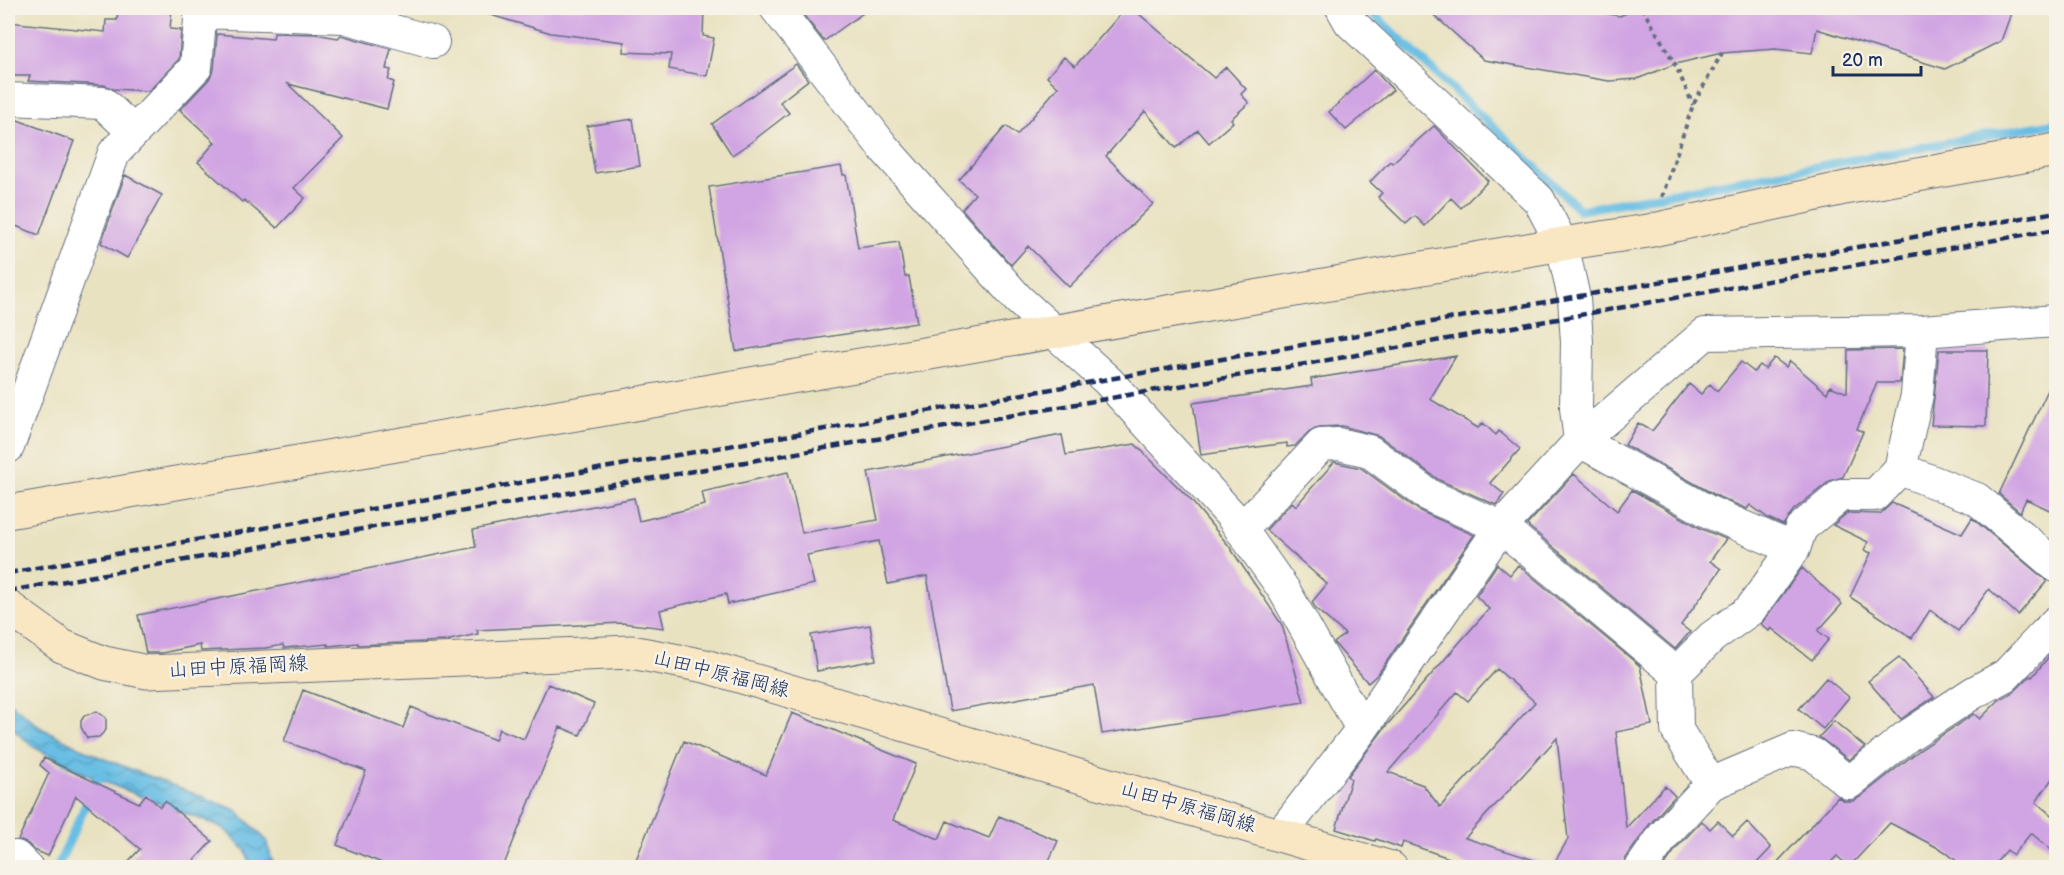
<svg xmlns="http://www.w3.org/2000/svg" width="2064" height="875" font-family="'Balsamiq Sans','Klee One',sans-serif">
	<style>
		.water { fill: url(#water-waves); stroke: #4176a1; stroke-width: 1.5 }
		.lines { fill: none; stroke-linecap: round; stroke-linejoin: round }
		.stream { stroke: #67bee4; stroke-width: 9 }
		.building { fill: #d1a5e3; fill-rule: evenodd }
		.street-casing { stroke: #636e81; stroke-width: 34 }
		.secondary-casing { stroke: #636e81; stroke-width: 35 }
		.path { stroke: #636e81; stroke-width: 4; stroke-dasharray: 4.5 4.5; stroke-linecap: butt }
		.street { stroke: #fff; stroke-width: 32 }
		.secondary { stroke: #f9e7c3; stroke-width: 33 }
		.rail { stroke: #1b2f5e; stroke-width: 4.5; stroke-dasharray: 9 4.5; stroke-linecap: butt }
		.labels { text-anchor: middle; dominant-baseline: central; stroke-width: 5; stroke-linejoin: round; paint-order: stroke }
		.street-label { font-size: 20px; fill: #1b2f5e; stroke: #f7f3e8 }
	</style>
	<defs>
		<pattern id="water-waves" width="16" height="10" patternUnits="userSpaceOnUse" patternTransform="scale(1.5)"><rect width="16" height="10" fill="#67bee4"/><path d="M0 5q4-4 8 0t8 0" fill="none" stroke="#549bbc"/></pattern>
	</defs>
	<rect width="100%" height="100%" fill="#f7f3e8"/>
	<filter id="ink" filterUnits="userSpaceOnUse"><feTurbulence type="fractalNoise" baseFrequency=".0167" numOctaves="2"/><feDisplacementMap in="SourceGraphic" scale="12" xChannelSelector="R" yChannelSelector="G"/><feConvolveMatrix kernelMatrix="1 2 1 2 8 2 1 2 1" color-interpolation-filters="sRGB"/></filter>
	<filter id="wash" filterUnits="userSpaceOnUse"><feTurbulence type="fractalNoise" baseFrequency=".008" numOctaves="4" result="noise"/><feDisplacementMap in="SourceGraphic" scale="24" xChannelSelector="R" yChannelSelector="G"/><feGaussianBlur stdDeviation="1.35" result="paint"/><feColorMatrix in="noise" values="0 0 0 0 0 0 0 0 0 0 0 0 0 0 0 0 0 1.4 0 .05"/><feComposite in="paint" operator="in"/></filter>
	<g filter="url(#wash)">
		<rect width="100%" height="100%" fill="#e9e2c1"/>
		<path class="water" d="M8 701 41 728 97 756 236 810 266 840 274 867H251L246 851 223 828 89 776 34 747 8 725Z"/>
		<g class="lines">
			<path class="stream" d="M1367 8 1580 210 2056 123
				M57 868 102 769"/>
		</g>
		<g id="blocks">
			<path class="building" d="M118 8H172L170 29 181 30 179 59 149 91 113 89 104 85 28 81 30 76H8V22L105 32 106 20H117Z
				M377 8H401L400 14Z
				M488 8H704L703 36 714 38 707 76 669 69 671 54 623 52 624 42 551 33 487 14Z
				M798 8H870L824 41Z
				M1126 8H1132L1214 78 1226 67 1246 89 1241 94 1249 103 1231 119 1233 122 1209 143 1198 130 1176 148 1145 111 1106 156 1153 204 1069 287 1028 246 1011 265 962 209 975 194 959 180 1006 126 1017 135 1058 87 1047 77 1064 57 1075 66Z
				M1426 8H1574L1620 16 1637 8H2013L2001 41 1945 69 1817 29 1812 53 1775 49 1722 53 1675 64 1637 79 1609 81 1484 60Z
				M274 33 315 34 338 38 341 35 391 49 386 69 391 70 388 80 394 82 387 109 288 84 343 138 294 188 305 198 277 228 244 200 242 202 198 162 215 142 180 110 209 79 214 69 217 34 273 39Z
				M796 64 808 80 780 102 789 113 750 143 732 155 712 124Z
				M1374 70 1393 90 1346 130 1329 112Z
				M15 119 74 141 39 235 8 223V138Z
				M633 119 640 166 595 173 587 126Z
				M1434 126 1488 181 1461 208 1451 198 1425 226 1415 216 1406 224 1378 197 1382 193 1370 182 1390 161 1392 163Z
				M841 166 843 175H846L858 248 899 242 905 277 909 276 917 323 736 351 709 187Z
				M125 175 162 195 127 258 101 243Z
				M1903 349 1900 383H1877L1857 429 1863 432 1843 477 1830 481 1796 508H1795L1783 525 1768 518 1750 505 1747 509 1719 497 1625 445 1638 423 1652 431 1689 384 1701 394 1710 384 1717 391 1741 362 1754 372 1760 365 1765 369 1774 358 1786 367 1790 361 1827 393 1830 386 1847 393 1848 350Z
				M1939 350H1988L1986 426 1931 425Z
				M1456 356 1430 399 1478 428 1483 423 1496 435 1499 431 1520 449 1490 483 1504 494 1496 505 1439 480 1379 436 1342 426 1319 427 1308 433 1295 446 1287 447V443L1201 455 1193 403 1312 386 1311 379Z
				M2056 373V513L2026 499 2020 512 1999 494Z
				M1062 435 1066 455 1135 444 1189 498 1229 546 1282 625 1304 702 1102 734 1094 685 950 711 927 576 888 584 879 541 807 555 814 584 728 604 726 594 660 610 664 628 622 623 477 630 478 634 445 641 358 645V643L328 646V644L284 648 283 645 265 648 201 651 200 645 162 653H146L138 615 476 547 473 530 634 498 639 521 705 505 702 492 788 472 802 533 878 520 868 472Z
				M1334 462 1361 468 1420 511 1474 535 1378 674 1368 683 1334 643 1345 634 1316 609 1312 602 1327 584 1266 530 1292 502 1296 506Z
				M1574 474 1617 511 1632 490 1702 529 1726 539 1710 561 1721 569 1681 625 1690 632 1675 649 1527 525Z
				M1892 503 1962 534 1972 518 2047 581 2018 615 1989 589 1958 631 1930 610 1912 638 1850 597 1871 553 1864 550 1868 542 1833 525 1847 513 1880 514Z
				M1497 564 1510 575 1518 565 1640 666 1652 725 1616 732 1626 828 1665 786 1675 796 1649 825 1626 858 1623 867H1552L1568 839 1557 738 1465 838 1541 862V867H1475L1403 842 1401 848 1376 839 1375 841 1336 829 1351 779 1348 776 1386 726 1489 609 1476 596ZM1497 669 1535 702 1440 807 1423 785 1388 772 1457 692 1468 701Z
				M1802 568 1842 604 1818 631 1829 639 1812 660 1771 628 1769 631 1761 624Z
				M870 625 876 660 817 671 811 635Z
				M2056 648V773L2036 802 2056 819V854L2031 833 2013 855 2007 850 1992 867H1964L1944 851 1890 823 1849 867 1837 856 1826 867H1773L1838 797 1845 801H1853L1860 797 1917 752 1974 714 1980 719 1999 700 2015 691 2030 676 2032 677Z
				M1899 657 1934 697 1901 719 1868 681Z
				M1826 678 1849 697 1823 729 1799 709Z
				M548 684 594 704 580 735 560 727 503 867H392L337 845 366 771 284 741 303 690 403 728 411 707 495 740 499 729 524 739Z
				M97 711 106 718V730L99 737 87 738 81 727V721L84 716Z
				M792 713 916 764 893 820 939 839 947 821 989 838 999 816 1058 841 1046 867H633L684 741 766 775Z
				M1834 721 1865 747 1849 760 1819 737Z
				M44 758 139 803 146 794 160 807 165 801 212 841 188 867H123L140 849 76 796 48 856 34 850 28 844 18 840 49 773 40 765Z
				M1702 821 1710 829 1718 821 1733 836 1747 822 1771 848 1753 867H1663L1678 846Z"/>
		</g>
	</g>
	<g filter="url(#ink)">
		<use href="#blocks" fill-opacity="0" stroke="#636e81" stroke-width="1.5"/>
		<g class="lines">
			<defs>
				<path id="street" d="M776 8 883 147 1018 299 1108 381 1231 515 1284 590 1362 729 1281 834
					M1342 8 1350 22 1539 200 1562 244 1574 298 1577 342 1576 408 1580 441 1711 513 1794 549
					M202 12 344 17 433 42
					M8 99 103 103 134 132
					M8 447 114 153 196 67 201 8
					M1900 469 1917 395 1922 331
					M1241 530 1321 445 1338 444 1369 451 1430 496 1501 527 1676 673
					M1362 729 1501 527 1580 441 1705 334 1922 331 2056 321
					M1711 784 1677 730 1676 673 1712 637 1750 610 1794 549 1801 528 1841 495H1875L1900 469 1977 499 2056 566
					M8 857H16L27 868
					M1641 868 1664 835 1711 784 1793 749 1813 754 1849 783 1906 737 1973 693 2006 675 2056 622"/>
				<path id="secondary" d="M8 512 1562 244 1648 231 1845 188 2056 150
					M8 607 62 646 104 663 147 672 631 652 705 666 1391 868"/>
			</defs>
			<use href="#street" class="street-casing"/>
			<use href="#secondary" class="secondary-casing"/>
			<path class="path" d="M1642 8 1675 64 1693 105
				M1662 197 1693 105 1722 53"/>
			<use href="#street" class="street"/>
			<use href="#secondary" class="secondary"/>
			<path class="rail" d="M8 573 2056 212
				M8 591 1408 346 2056 229"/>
		</g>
	</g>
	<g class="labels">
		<g class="street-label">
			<text transform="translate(238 667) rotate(-3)">山田中原福岡線</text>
			<text transform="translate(721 674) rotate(14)">山田中原福岡線</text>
			<text transform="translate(1188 807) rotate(16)">山田中原福岡線</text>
		</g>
	</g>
	<rect width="2064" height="875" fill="none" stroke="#f7f3e8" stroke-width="30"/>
	<path d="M1833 66v9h88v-9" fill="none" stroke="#1b2f5e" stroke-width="3"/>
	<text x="1842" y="66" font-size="18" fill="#1b2f5e" stroke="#f7f3e8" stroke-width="4.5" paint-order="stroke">20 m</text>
</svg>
